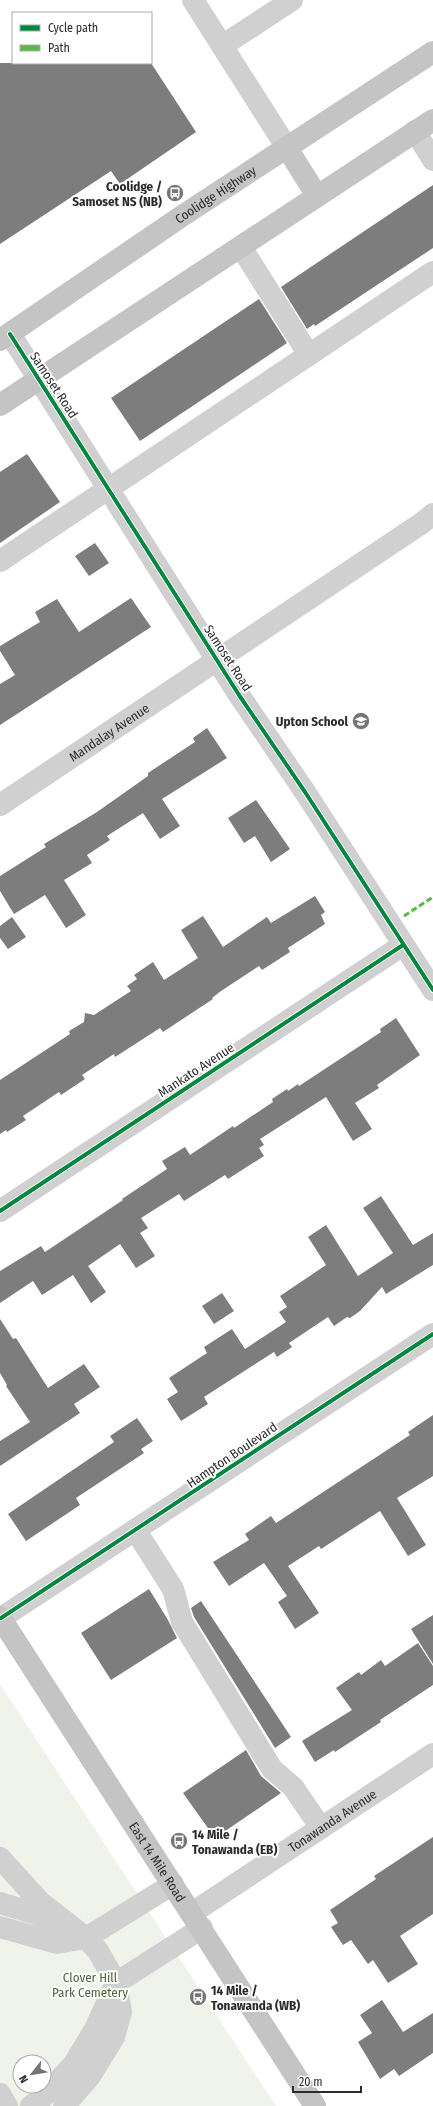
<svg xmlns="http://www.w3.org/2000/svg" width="433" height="2106" font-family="'Fira Sans Condensed',sans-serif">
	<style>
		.green { fill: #eff3ea; fill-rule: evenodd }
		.building { fill: #7d7d7d }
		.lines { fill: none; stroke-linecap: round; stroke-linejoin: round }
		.minor { stroke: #d0d0d0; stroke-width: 22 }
		.major { stroke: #c4c4c4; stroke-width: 22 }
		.quiet { stroke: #58b947; stroke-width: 3; stroke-dasharray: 6 3; stroke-linecap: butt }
		.cycleway-casing { stroke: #fff; stroke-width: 6 }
		.cycleway { stroke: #00873e; stroke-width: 4 }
		.labels { text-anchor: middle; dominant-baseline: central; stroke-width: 4; stroke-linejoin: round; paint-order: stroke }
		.poi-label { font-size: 13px; font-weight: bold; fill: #2b2b2b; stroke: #fff; text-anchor: end }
		.street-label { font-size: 13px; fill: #2b2b2b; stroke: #fff }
		.park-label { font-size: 13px; fill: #4f6838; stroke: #fff }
	</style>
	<rect width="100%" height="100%" fill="#fff"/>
	<path class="green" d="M0 1684 276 2106H0ZM20 2062H44V2086H20Z"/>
	<path class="building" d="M0 63H151L196 132 120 184 111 171 0 244Z
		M433 185V248L315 326 314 324 307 329 281 287Z
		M259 299 287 343 140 441 111 398Z
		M27 454 60 502 0 543V472Z
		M95 543 109 563 89 576 75 556Z
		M131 598 151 627 0 725V684L15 675 0 651V646L40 622 35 612 57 599 79 632Z
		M207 728 227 758 162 799 180 826 160 839 143 813 107 836 110 840 87 855 92 863 64 880 86 915 66 928 45 895 14 914 0 891V876L46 847 44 844 97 812 148 776V773L195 742 193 738Z
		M256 800 290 849 271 862 255 836 244 843 228 818Z
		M315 896 325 912 321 915 325 924 288 948 290 952 262 970 259 966 221 991 212 998 213 999 163 1032 160 1028 115 1057 114 1054 82 1075 85 1079 61 1095 59 1092 23 1116 26 1120 7 1132 6 1130 0 1134V1080L70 1034 69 1031 84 1022 85 1013 94 1015 131 991 127 986 137 979 134 975 153 962 164 980 198 958 181 930 203 916 223 947 267 917 271 923Z
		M12 917 26 937 8 949 0 938V926Z
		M396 1018 420 1055 377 1085 379 1088 355 1103 372 1129 353 1141 326 1097 260 1139 264 1145 259 1148 264 1156 228 1179 225 1175 184 1201 179 1194 141 1218 148 1228 140 1233 155 1256 136 1268 120 1244 88 1266 106 1292 91 1303 73 1275 42 1295 33 1281 0 1303V1271L41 1246 45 1252 123 1200 122 1199 167 1169 162 1161 185 1147 190 1155 233 1126 234 1128 273 1102 272 1099 287 1089 288 1091 298 1084 299 1086 381 1032 380 1029Z
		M381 1196 413 1245 433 1233V1265L386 1294 382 1287 360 1311 350 1318 347 1317 334 1326 328 1317 289 1343 292 1347 277 1357 274 1352 204 1397 208 1404 181 1421 167 1399 178 1392 169 1378 207 1353 204 1347 232 1329 245 1349 286 1322 279 1312 287 1307 280 1296 326 1265 308 1237 326 1225 358 1276 393 1253 363 1208Z
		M222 1293 234 1311 214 1324 202 1306Z
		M0 1319 13 1339 16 1338 48 1388 84 1364 100 1387 74 1404 80 1413 0 1466V1441L30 1422 6 1386 7 1385 0 1373Z
		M433 1415V1476L397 1498 426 1545 408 1556 380 1511 321 1549 319 1546 288 1566 319 1613 295 1629 278 1602 287 1596 264 1563 229 1586 213 1562 249 1540 245 1534 271 1516 276 1523 410 1435 408 1432Z
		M137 1418 153 1441 141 1449 144 1453 76 1498 80 1505 26 1541 8 1514 114 1442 110 1436Z
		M149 1589 168 1620 177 1638 111 1680 81 1633Z
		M201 1601 291 1737 275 1748 194 1617 191 1608Z
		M433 1615V1664L411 1629Z
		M418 1643 433 1666V1685L380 1720 381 1722 335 1752 334 1750 315 1762 302 1741 352 1710 336 1688 359 1672 361 1675 381 1660 385 1666Z
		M246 1750 261 1776 281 1793 215 1838 183 1793Z
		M433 1837V1914L400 1936 418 1964 388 1983 373 1960 368 1964 351 1940 343 1945 331 1927 338 1923 330 1910 376 1879 374 1876Z
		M382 2000 403 2032 433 2013V2053L399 2076 394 2069 380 2079 358 2042 372 2033 360 2015Z"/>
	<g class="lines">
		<g class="minor">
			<path d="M193 0 287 148"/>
			<path d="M222 46 292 0"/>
			<path d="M415 131 433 160"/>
			<path d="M241 247 309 355"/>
			<path d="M10 334 239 695 305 792 433 990"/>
			<path d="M0 561 433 272"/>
			<path id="s1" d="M0 805 422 523 433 514"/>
			<path d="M0 1211 403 945"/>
			<path d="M136 1531 173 1589 182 1622 272 1769 293 1787 321 1828"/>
			<path d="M1 1618 433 1334"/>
			<path d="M0 1858 40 1902 86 1938 98 1951 116 1983 121 2012 114 2037 90 2076 64 2106"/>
			<path d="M0 1903 36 1914 54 1923"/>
			<path id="s2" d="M192 1913 433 1754"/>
			<path d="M0 1927 57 1943 86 1938 173 1884"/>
			<path d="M0 2094 7 2106"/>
			<path d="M31 2106 41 2099 74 2064 95 2029 116 1983 202 1928"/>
		</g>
		<g class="major">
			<path d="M287 148 317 196"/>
			<path id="s3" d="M0 340 185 214 433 52"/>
			<path d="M0 405 433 120"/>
			<path id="s4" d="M0 1617 315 2106"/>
		</g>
		<path class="quiet" d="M404 916 433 897"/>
		<defs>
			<path id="cycleway" d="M10 334 239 695 305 792 433 990
				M0 1211 403 945
				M1 1618 433 1334"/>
		</defs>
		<use href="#cycleway" class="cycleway-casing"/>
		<use href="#cycleway" class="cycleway"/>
	</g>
	<defs>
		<symbol id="bus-disc" viewBox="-11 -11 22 22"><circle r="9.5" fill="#757575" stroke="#fff"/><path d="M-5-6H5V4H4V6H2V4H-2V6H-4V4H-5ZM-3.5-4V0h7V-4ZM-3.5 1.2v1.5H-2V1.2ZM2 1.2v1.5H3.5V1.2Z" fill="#fff"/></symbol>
		<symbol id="school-disc" viewBox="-11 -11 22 22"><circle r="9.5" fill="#757575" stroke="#fff"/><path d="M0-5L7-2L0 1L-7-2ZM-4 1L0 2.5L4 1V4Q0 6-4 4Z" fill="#fff"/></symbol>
	</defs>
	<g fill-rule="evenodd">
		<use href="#bus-disc" x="165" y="183" width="20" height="20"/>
		<use href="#school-disc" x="351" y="711" width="20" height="20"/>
		<use href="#bus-disc" x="169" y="1831" width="20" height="20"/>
		<use href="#bus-disc" x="188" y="1987" width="20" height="20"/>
	</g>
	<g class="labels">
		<g class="poi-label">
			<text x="162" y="186">Coolidge /<tspan x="162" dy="15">Samoset NS (NB)</tspan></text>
			<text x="348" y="721">Upton School</text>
			<text x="192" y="1834" text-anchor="start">14 Mile /<tspan x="192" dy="15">Tonawanda (EB)</tspan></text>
			<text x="211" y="1990" text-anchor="start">14 Mile /<tspan x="211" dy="15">Tonawanda (WB)</tspan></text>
		</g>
		<g class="street-label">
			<text stroke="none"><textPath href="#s3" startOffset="260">Coolidge Highway</textPath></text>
			<text transform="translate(54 385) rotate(57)">Samoset Road</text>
			<text transform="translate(228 658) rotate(57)">Samoset Road</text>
			<text stroke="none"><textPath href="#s1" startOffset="131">Mandalay Avenue</textPath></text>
			<text transform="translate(196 1070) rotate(-33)">Mankato Avenue</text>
			<text transform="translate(232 1455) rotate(-34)">Hampton Boulevard</text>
			<text stroke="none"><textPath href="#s2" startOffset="168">Tonawanda Avenue</textPath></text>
			<text stroke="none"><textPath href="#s4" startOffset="291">East 14 Mile Road</textPath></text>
		</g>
		<g class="park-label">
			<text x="90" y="1977">Clover Hill<tspan x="90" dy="15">Park Cemetery</tspan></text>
		</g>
	</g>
	<rect x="12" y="12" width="140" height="52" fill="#ffffff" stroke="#aaaaaa"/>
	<rect x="20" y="25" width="20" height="6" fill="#00873e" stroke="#aaaaaa"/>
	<text x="48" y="32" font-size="12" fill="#2b2b2b">Cycle path</text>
	<rect x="20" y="45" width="20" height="6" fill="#58b947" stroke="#aaaaaa"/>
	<text x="48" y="52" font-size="12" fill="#2b2b2b">Path</text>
	<g transform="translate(32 2074) rotate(239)"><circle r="19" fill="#ffffff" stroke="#aaaaaa"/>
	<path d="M0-3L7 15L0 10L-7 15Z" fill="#757575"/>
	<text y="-6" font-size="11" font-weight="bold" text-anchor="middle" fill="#2b2b2b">N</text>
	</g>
	<path d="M293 2086v6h68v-6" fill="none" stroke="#2b2b2b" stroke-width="2"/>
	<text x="299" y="2086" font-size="12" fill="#2b2b2b" stroke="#ffffff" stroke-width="3" paint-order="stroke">20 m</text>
</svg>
